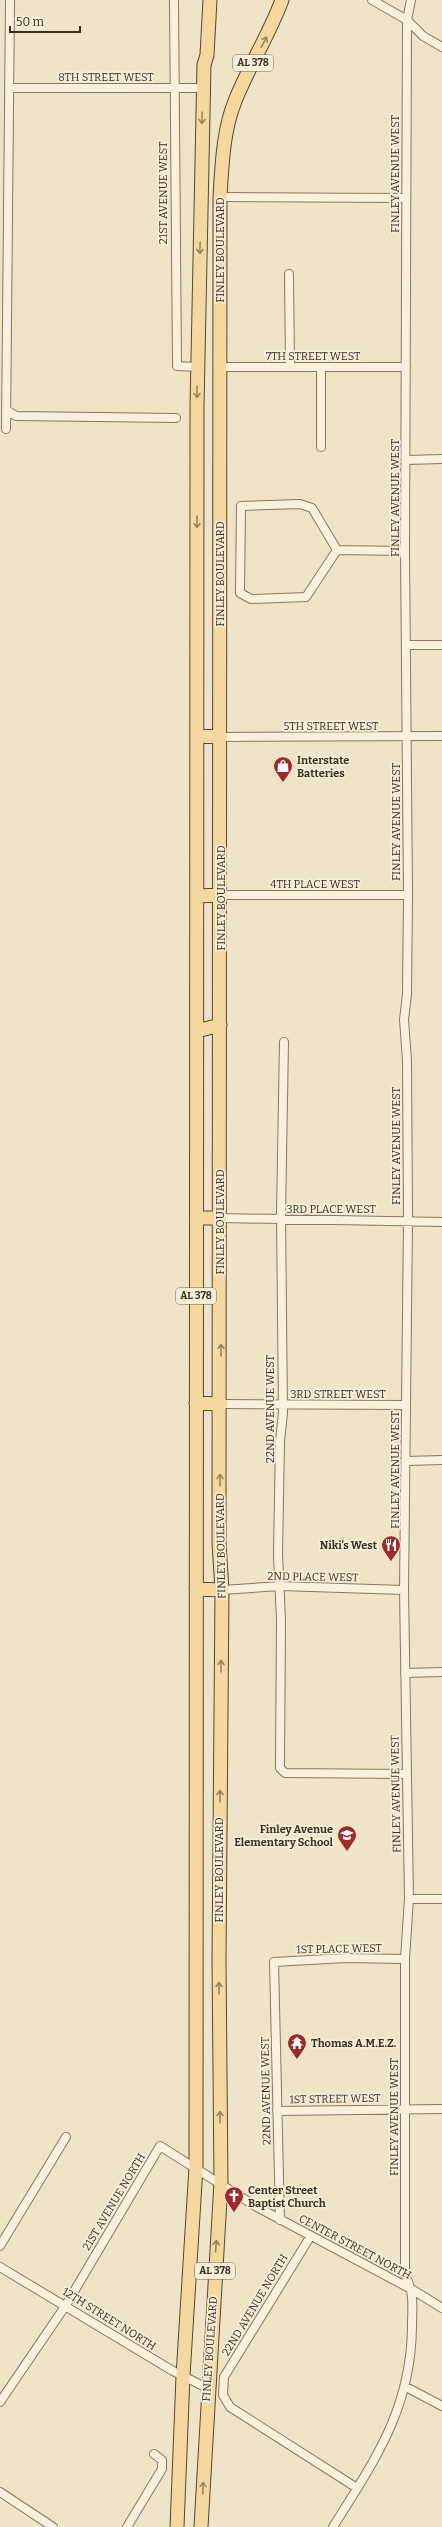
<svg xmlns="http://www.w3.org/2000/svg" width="442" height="2527" font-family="Bitter,serif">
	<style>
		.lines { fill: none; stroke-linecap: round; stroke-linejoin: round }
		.street-casing { stroke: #8d765c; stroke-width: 10 }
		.primary-casing { stroke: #5b4430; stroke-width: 15 }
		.street { stroke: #faf1dc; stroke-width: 8 }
		.primary { stroke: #f3d9a0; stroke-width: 13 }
		.oneway { stroke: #988460 }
		.labels { text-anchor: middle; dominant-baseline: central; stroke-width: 3.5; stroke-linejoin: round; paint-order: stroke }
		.shield { fill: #f7eed8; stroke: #756857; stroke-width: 1 }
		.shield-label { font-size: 10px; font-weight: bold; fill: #3d2e20 }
		.street-label { font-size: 11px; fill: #3d2e20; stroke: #f7eed8 }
		.poi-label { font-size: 11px; font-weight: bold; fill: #3d2e20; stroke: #f7eed8; text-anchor: start }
	</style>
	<rect width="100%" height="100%" fill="#f0e4c8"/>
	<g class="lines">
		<defs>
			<path id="street" d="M174 0 177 366 197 367
				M372 0 407 20 423 36 442 47
				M10 88H203
				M220 197 406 198
				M289 274 290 367
				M219 367H406
				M321 367V447
				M8 411 16 416 176 418
				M6 429 10 0
				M406 460 442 459
				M337 550 312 508 300 504 241 506 240 593 251 599 306 597 337 550 405 551
				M407 645H442
				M221 737 442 736
				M221 895H408
				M284 1042 281 1214 283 1413 280 1441 278 1555 281 1620 280 1768 285 1773 406 1774
				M220 1218 442 1222
				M221 1404 406 1405
				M407 1461 442 1460
				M222 1590 280 1586 404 1590
				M405 1673 442 1672
				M409 1899H442
				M277 2111 442 2109
				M280 2220 274 1962 346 1958 405 1959
				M310 2237 224 2377 223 2395 230 2407 357 2488
				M0 2246 66 2137
				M0 2267 173 2371 207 2388
				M406 2387 442 2406
				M0 2402 66 2305 160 2146 257 2207 413 2290 442 2308
				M0 2492 53 2527
				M127 2527 162 2469V2460L154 2454
				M333 2527C375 2460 411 2409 412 2327 412 2306 415 2294 405 2275V1959L409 1899 404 1590 408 1221 407 1060 404 1020 407 994 408 895 405 551 407 20 411 0"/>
			<path id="primary" d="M197 736 221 737
				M197 896 221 895
				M197 1031 220 1025
				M197 1218H220
				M196 1403 221 1404
				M196 1589 222 1590
				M177 2527 183 2376 196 2167 197 407 204 65 207 55 210 0
				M201 2527 221 2182 219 1961 222 1590 219 1543 220 197C222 165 223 131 235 101 249 66 269 35 282 0"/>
		</defs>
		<use href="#street" class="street-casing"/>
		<use href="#primary" class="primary-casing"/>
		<use href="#street" class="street"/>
		<use href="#primary" class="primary"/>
	</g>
	<defs><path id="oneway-shaft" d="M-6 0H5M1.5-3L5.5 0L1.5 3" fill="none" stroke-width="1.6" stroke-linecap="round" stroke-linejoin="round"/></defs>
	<g class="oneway">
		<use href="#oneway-shaft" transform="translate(264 42) rotate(-62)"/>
		<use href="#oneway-shaft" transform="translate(202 118) rotate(91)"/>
		<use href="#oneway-shaft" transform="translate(200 248) rotate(91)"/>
		<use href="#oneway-shaft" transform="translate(197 392) rotate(90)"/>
		<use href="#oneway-shaft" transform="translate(197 522) rotate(90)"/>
		<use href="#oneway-shaft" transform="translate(221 1350) rotate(-90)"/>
		<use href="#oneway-shaft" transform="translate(220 1480) rotate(-89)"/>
		<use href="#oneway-shaft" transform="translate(221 1666) rotate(-90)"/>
		<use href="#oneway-shaft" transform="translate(220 1796) rotate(-90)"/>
		<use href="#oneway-shaft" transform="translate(219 1988) rotate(-90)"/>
		<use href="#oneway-shaft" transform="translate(220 2117) rotate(-90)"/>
		<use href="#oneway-shaft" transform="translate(216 2246) rotate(-86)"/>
		<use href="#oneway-shaft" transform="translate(203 2488) rotate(-87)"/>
	</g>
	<defs>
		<symbol id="shop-pin" viewBox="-11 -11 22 30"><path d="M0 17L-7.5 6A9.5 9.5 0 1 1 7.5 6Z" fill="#9e2a2b" stroke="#f7eed8"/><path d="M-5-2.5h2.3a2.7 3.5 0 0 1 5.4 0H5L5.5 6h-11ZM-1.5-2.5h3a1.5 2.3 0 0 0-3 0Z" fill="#fff"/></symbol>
		<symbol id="restaurant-pin" viewBox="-11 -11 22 30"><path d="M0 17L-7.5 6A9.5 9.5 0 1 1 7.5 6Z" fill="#9e2a2b" stroke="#f7eed8"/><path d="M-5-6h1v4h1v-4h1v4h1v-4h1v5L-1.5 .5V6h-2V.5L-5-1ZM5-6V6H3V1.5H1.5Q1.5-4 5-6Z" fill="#fff"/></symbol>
		<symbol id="school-pin" viewBox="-11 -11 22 30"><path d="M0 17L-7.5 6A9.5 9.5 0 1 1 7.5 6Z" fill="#9e2a2b" stroke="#f7eed8"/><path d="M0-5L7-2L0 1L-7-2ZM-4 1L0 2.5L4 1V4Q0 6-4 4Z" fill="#fff"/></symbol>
		<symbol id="temple-pin" viewBox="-11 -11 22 30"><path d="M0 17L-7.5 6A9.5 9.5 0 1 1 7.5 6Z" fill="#9e2a2b" stroke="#f7eed8"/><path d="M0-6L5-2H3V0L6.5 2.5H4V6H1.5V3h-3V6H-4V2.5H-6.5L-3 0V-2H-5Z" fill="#fff"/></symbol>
		<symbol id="church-pin" viewBox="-11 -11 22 30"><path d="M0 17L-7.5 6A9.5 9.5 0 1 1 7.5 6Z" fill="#9e2a2b" stroke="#f7eed8"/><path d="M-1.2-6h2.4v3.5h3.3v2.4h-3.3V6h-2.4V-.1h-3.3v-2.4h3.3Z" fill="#fff"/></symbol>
	</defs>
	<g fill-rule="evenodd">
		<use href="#shop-pin" x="272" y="755" width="22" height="30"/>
		<use href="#restaurant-pin" x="380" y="1534" width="22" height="30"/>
		<use href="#school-pin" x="336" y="1824" width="22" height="30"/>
		<use href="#temple-pin" x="286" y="2032" width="22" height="30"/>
		<use href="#church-pin" x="223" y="2185" width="22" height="30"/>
	</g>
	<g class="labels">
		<g class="shield">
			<rect x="233" y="55" width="40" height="16" rx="3"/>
			<rect x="176" y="1288" width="40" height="16" rx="3"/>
			<rect x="195" y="2263" width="40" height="16" rx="3"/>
		</g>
		<g class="shield-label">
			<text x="253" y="63">AL 378</text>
			<text x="196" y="1296">AL 378</text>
			<text x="215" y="2271">AL 378</text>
		</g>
		<g class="street-label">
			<text x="106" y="77">8TH STREET WEST</text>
			<text transform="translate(395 174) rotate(-90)">FINLEY AVENUE WEST</text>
			<text transform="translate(163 193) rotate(-90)">21ST AVENUE WEST</text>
			<text transform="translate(220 250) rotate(-90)">FINLEY BOULEVARD</text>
			<text x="313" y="356">7TH STREET WEST</text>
			<text transform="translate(395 498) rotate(-90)">FINLEY AVENUE WEST</text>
			<text transform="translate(220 574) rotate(-90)">FINLEY BOULEVARD</text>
			<text x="331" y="726">5TH STREET WEST</text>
			<text transform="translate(396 822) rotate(-90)">FINLEY AVENUE WEST</text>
			<text x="315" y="884">4TH PLACE WEST</text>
			<text transform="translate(221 898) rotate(-90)">FINLEY BOULEVARD</text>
			<text transform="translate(396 1146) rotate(-90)">FINLEY AVENUE WEST</text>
			<text x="331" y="1209">3RD PLACE WEST</text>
			<text transform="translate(220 1222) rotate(-90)">FINLEY BOULEVARD</text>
			<text x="338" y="1394">3RD STREET WEST</text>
			<text transform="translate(270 1409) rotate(-90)">22ND AVENUE WEST</text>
			<text transform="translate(395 1470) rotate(-90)">FINLEY AVENUE WEST</text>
			<text transform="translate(221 1546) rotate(-91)">FINLEY BOULEVARD</text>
			<text transform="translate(313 1577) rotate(1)">2ND PLACE WEST</text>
			<text transform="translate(396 1794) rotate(-91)">FINLEY AVENUE WEST</text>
			<text transform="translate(219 1870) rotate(-90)">FINLEY BOULEVARD</text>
			<text transform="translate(339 1949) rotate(-1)">1ST PLACE WEST</text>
			<text transform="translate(266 2091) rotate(-91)">22ND AVENUE WEST</text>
			<text transform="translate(335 2099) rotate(-1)">1ST STREET WEST</text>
			<text transform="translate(394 2117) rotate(-90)">FINLEY AVENUE WEST</text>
			<text transform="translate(114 2202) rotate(-59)">21ST AVENUE NORTH</text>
			<text transform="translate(355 2247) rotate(28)">CENTER STREET NORTH</text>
			<text transform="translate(255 2305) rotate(-59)">22ND AVENUE NORTH</text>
			<text transform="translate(109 2319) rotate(32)">12TH STREET NORTH</text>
			<text transform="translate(210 2349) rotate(-86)">FINLEY BOULEVARD</text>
		</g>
		<g class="poi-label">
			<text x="297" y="760">Interstate<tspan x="297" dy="13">Batteries</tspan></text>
			<text x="377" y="1545" text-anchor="end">Niki’s West</text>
			<text x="333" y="1829" text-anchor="end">Finley Avenue<tspan x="333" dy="13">Elementary School</tspan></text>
			<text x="311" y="2043">Thomas A.M.E.Z.</text>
			<text x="248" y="2190">Center Street<tspan x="248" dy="13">Baptist Church</tspan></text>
		</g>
	</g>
	<path d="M10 26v6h70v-6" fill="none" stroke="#3d2e20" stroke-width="2"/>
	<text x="16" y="26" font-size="12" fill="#3d2e20" stroke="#f7eed8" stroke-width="3" paint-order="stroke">50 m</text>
</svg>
